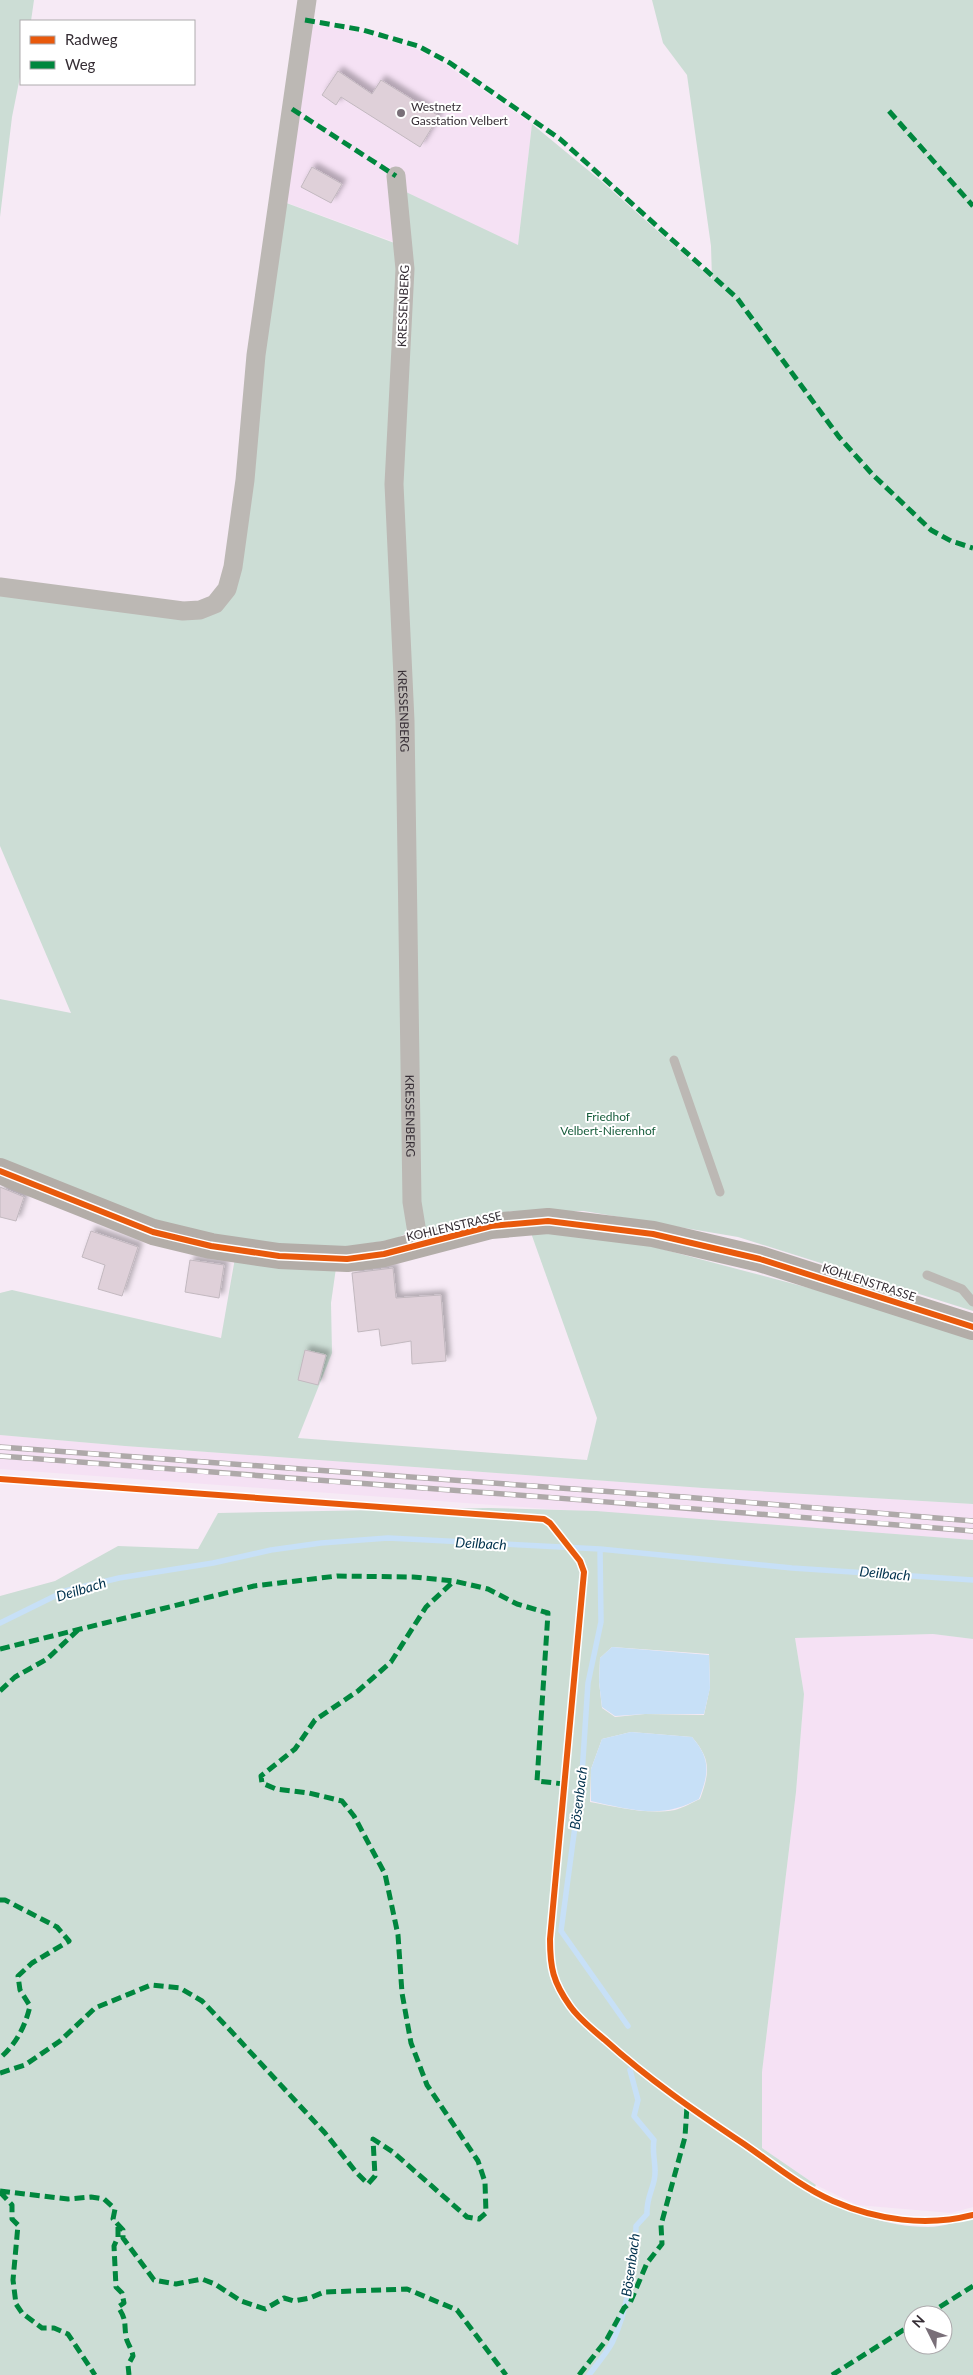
<svg xmlns="http://www.w3.org/2000/svg" width="973" height="2375" font-family="Lato,sans-serif">
	<style>
		.built { fill: #f5e1f4 }
		.green { fill: #ccddd5; fill-rule: evenodd }
		.water { fill: #c7e0f7 }
		.lines { fill: none; stroke-linecap: round; stroke-linejoin: round }
		.stream { stroke: #c7e0f7; stroke-width: 5.5 }
		.building { fill: #dfd0d9; stroke: #c2b8bf; filter: url(#shadow) }
		.lane { stroke: #bcb8b4; stroke-width: 9 }
		.street { stroke: #bcb8b4; stroke-width: 19 }
		.secondary { stroke: #b3ada8; stroke-width: 26 }
		.rail-casing { stroke: #aea9a9; stroke-width: 5.5 }
		.rail { stroke: #fff; stroke-width: 4; stroke-dasharray: 11; stroke-linecap: butt }
		.quiet { stroke: #00873e; stroke-width: 5; stroke-dasharray: 10 5; stroke-linecap: butt }
		.cycleway-casing { stroke: #fff; stroke-width: 9 }
		.cycleway { stroke: #e8590c; stroke-width: 6 }
		.poi-dot { fill: #796f78; stroke: #fff; stroke-width: 2 }
		.labels { text-anchor: middle; dominant-baseline: central; stroke-width: 4; stroke-linejoin: round; paint-order: stroke }
		.poi-label { font-size: 12px; fill: #352d34; stroke: #fff; text-anchor: start }
		.street-label { font-size: 12px; fill: #352d34; stroke: #fff }
		.park-label { font-size: 12px; fill: #175d3c; stroke: #fff }
		.water-label { font-size: 14px; font-style: italic; fill: #00314d; stroke: #fff }
	</style>
	<defs>
		<filter id="shadow"><feDropShadow dx="4.5" dy="-4.5" stdDeviation="2.5" flood-color="#0004"/></filter>
	</defs>
	<rect width="100%" height="100%" fill="#f6eaf5"/>
	<path class="built" d="M309 24 359 32 416 49 446 65 532 124 518 245 397 243 282 201Z
		M0 1435 125 1446 703 1488 973 1504V1540L0 1469Z
		M933 1634 973 1639V2207L951 2213 857 2205 816 2185 762 2148V2072L796 1792 804 1694 795 1638Z"/>
	<path class="green" d="M0 0H34L31 21H21V72L12 117 0 217Z
		M652 0H973V1311L738 1237 584 1211H512L424 1230 417 1188 399 483 406 192 518 245 532 124 600 180 712 279 711 246 687 75 663 43Z
		M281 201 397 244 391 483 411 1217 405 1234 395 1239 348 1247 282 1245 191 1232 108 1203 0 1160V999L71 1013 0 846V591L218 607Z
		M531 1233 591 1235 639 1243 824 1292 973 1338V1504L703 1488 125 1446 0 1435V1293L12 1290 221 1338 235 1258 336 1268 331 1303 332 1353 298 1438 587 1460 597 1418Z
		M489 1508 596 1511 973 1540V1639L933 1634 795 1638 804 1694 796 1792 762 2072V2148L816 2185 810 2195C847 2211 886 2227 928 2227 943 2227 959 2221 973 2217V2375H0V1596L55 1581 118 1546 198 1549 218 1513ZM612 1647 709 1654 710 1687 704 1715 645 1714 615 1717 602 1708 599 1682 600 1658ZM631 1732 692 1737C711 1759 710 1772 700 1799 693 1802 683 1808 675 1810 647 1815 618 1807 590 1802L591 1769 602 1739ZM913 2315H943V2345H913Z"/>
	<path class="water" d="M612 1647 709 1655 710 1688 704 1714H645L615 1716 602 1707 599 1682 600 1658Z
		M631 1732 692 1737C711 1759 709 1773 699 1799 692 1802 685 1806 677 1808 650 1816 618 1807 591 1801V1769L602 1739Z"/>
	<g class="lines">
		<path class="stream" d="M600 1549 601 1622 588 1683 582 1774 561 1931 628 2026
			M0 1623 65 1591 119 1578 213 1563 271 1550 321 1543 388 1538 600 1549 792 1568 973 1580
			M589 2375C596 2365 606 2354 612 2343 627 2312 636 2260 636 2226L647 2214C646 2196 656 2185 655 2171 655 2160 652 2151 654 2140L634 2116 638 2100 630 2070"/>
	</g>
	<path class="building" d="M338 71 372 94 381 80 439 116 420 147 341 97 336 105 322 95Z
		M312 167 342 184 331 203 301 187Z
		M0 1187 24 1197 16 1221 0 1217Z
		M91 1231 138 1247 122 1296 98 1289 105 1265 82 1257Z
		M190 1260 224 1265 219 1298 185 1292Z
		M393 1268 396 1298 441 1295 446 1361 412 1364 411 1341 381 1346 379 1329 358 1332 352 1273Z
		M305 1350 326 1355 318 1385 298 1380Z"/>
	<g class="lines">
		<path class="lane" d="M674 1060 720 1192
			M927 1275 962 1289 973 1302"/>
		<g class="street">
			<path id="s1" d="M396 176 405 269 394 484 405 721 412 1202 419 1245"/>
			<path d="M0 587 183 611 200 610 215 604 227 589 233 567 245 480 256 355 307 0"/>
		</g>
		<path class="secondary" d="M0 1171 153 1232 211 1246 279 1256 347 1259 384 1254 491 1226 548 1221 653 1234 760 1259 973 1327"/>
		<defs>
			<path id="rail" d="M0 1447 684 1497 973 1521
				M0 1456C324 1482 649 1503 973 1531"/>
		</defs>
		<use href="#rail" class="rail-casing"/>
		<use href="#rail" class="rail"/>
		<path class="quiet" d="M305 20 363 30 418 46 450 63 560 139 737 298 839 437 873 475 931 530 951 541 973 548
			M292 109 396 176
			M889 111 973 206
			M0 1649 254 1586 337 1576 413 1577 454 1581 488 1589 517 1604 548 1613 537 1781 564 1784
			M0 1691 15 1677 47 1659 78 1630
			M0 1900H5L57 1927 69 1941 32 1963 18 1976 20 1990 30 2006C25 2027 16 2044 0 2058
			M0 2073 25 2065 60 2041 95 2008 151 1985 180 1988 202 2001 230 2030 325 2133 356 2172 368 2184 375 2176 373 2139 393 2152 467 2217 479 2219 486 2213 485 2182 478 2161 427 2085 411 2043 402 1993 398 1935 385 1874 354 1816 342 1801 309 1793 276 1789 262 1783 261 1776 295 1749 315 1720 358 1691 391 1662 426 1607 454 1581
			M0 2191 68 2199 91 2197 104 2199 115 2209 113 2219 123 2230V2238L154 2280 176 2284 202 2279 215 2284 241 2301 265 2309 284 2298 294 2301 310 2298 324 2292 407 2289 457 2310 506 2375
			M0 2192 12 2205V2219L18 2225 13 2280 16 2304 22 2313 42 2328H54L68 2334 95 2375
			M118 2227V2237L114 2246 116 2287 122 2293 124 2303 118 2307C127 2320 124 2324 126 2337 127 2343 132 2349 133 2356L128 2365 129 2375
			M927 2315 973 2286
			M579 2375 607 2339 624 2308 630 2303 647 2263 662 2244 661 2225 685 2137 687 2106
			M832 2375 913 2324"/>
		<defs>
			<path id="cycleway" d="M0 1171 153 1232 211 1246 279 1256 347 1259 384 1254 491 1226 548 1221 653 1234 760 1259 973 1327
				M0 1479 544 1519 550 1523 580 1561 584 1572 550 1939C550 1968 553 1982 570 2006 579 2019 593 2030 605 2040 648 2079 696 2112 744 2144 773 2164 801 2187 833 2201 877 2220 926 2227 973 2215"/>
		</defs>
		<use href="#cycleway" class="cycleway-casing"/>
		<use href="#cycleway" class="cycleway"/>
	</g>
	<circle class="poi-dot" cx="401" cy="113" r="5"/>
	<g class="labels">
		<g class="poi-label">
			<text x="411" y="106">Westnetz<tspan x="411" dy="14">Gasstation Velbert</tspan></text>
		</g>
		<g class="street-label">
			<text transform="translate(403 306) rotate(-88)">KRESSENBERG</text>
			<text stroke="none"><textPath href="#s1" startOffset="536">KRESSENBERG</textPath></text>
			<text stroke="none"><textPath href="#s1" startOffset="941">KRESSENBERG</textPath></text>
			<text transform="translate(454 1226) rotate(-13)">KOHLENSTRASSE</text>
			<text transform="translate(869 1282) rotate(18)">KOHLENSTRASSE</text>
		</g>
		<g class="park-label">
			<text x="608" y="1116">Friedhof<tspan x="608" dy="14">Velbert-Nierenhof</tspan></text>
		</g>
		<g class="water-label">
			<text transform="translate(481 1543) rotate(3)">Deilbach</text>
			<text transform="translate(885 1573) rotate(5)">Deilbach</text>
			<text transform="translate(81 1589) rotate(-17)">Deilbach</text>
			<text transform="translate(578 1798) rotate(-83)">Bösenbach</text>
			<text transform="translate(630 2265) rotate(-82)">Bösenbach</text>
		</g>
	</g>
	<rect x="20" y="20" width="175" height="65" fill="#ffffff" stroke="#aeabae"/>
	<rect x="30" y="36" width="25" height="8" fill="#e8590c" stroke="#aeabae"/>
	<text x="65" y="45" font-size="15" fill="#352d34">Radweg</text>
	<rect x="30" y="61" width="25" height="8" fill="#00873e" stroke="#aeabae"/>
	<text x="65" y="70" font-size="15" fill="#352d34">Weg</text>
	<g transform="translate(928 2330) rotate(312)"><circle r="24" fill="#ffffff" stroke="#aeabae"/>
	<path d="M0-4L9 19L0 12L-9 19Z" fill="#796f78"/>
	<text y="-8" font-size="14" font-weight="bold" text-anchor="middle" fill="#352d34">N</text>
	</g>
</svg>
